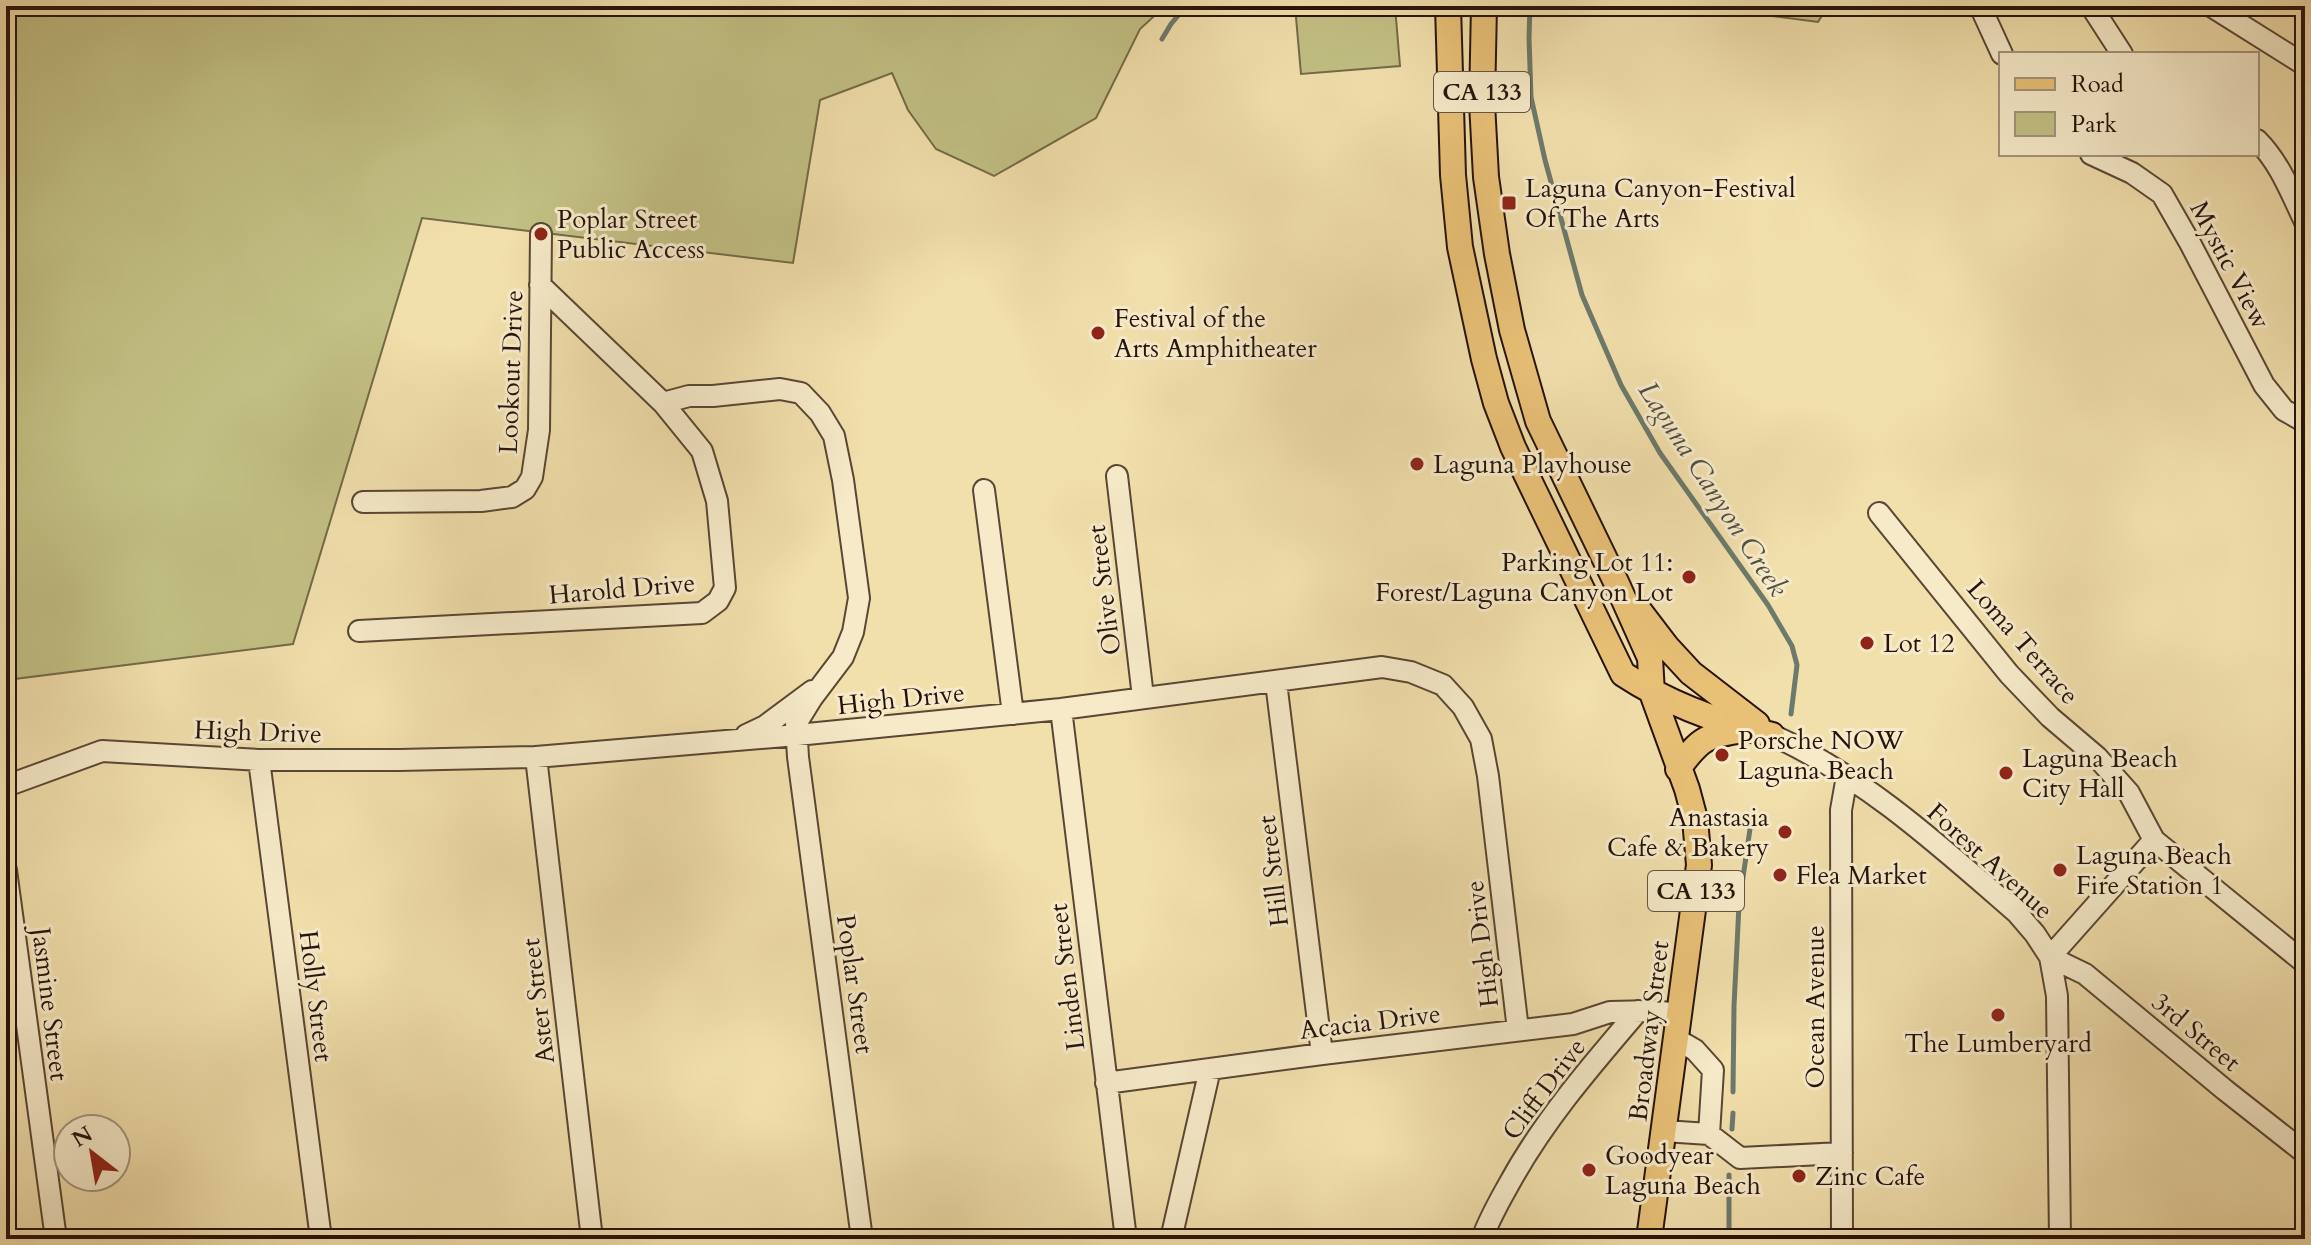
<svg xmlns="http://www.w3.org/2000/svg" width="2311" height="1245" font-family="Cardo,serif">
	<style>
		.green { fill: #c2c084; stroke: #746a48; stroke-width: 2 }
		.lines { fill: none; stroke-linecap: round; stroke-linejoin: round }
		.stream { stroke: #6d796b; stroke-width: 5 }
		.minor-casing { stroke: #5a4634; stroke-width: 24 }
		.major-casing { stroke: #27130c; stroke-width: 28 }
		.minor { stroke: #f6eac9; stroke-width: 20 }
		.major { stroke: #e8c076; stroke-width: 24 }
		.poi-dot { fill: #8f2418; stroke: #f6eac9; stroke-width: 3 }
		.labels { text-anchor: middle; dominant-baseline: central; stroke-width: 6; stroke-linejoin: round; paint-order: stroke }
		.shield { fill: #f6eac9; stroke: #655445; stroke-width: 2 }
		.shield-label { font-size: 24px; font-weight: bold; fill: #27130c }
		.poi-label { font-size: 26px; fill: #27130c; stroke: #f6eac9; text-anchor: start }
		.street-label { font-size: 26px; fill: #27130c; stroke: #f6eac9 }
		.water-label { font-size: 28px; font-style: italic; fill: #504e43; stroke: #f6eac9 }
	</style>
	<rect width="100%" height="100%" fill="#f1dfac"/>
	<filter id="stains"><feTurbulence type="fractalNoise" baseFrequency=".0025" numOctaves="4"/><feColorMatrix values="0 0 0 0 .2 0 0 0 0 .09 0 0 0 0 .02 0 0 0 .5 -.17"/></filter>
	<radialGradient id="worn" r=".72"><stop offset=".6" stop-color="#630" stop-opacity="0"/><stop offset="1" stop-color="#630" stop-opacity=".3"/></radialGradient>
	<path class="green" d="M6 6H1165L1140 29 1096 118 994 176 936 149 908 110 892 73 820 100 793 263 422 218 293 644 6 680Z
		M1295 6H1395L1400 66 1301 74Z
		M1696 6H1828L1818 22Z"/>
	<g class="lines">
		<path class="stream" d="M1530 6 1529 38 1531 97 1545 160 1582 295 1621 385 1660 453 1768 605 1792 646 1797 665 1791 714
			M1162 39 1171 24 1186 6
			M1733 1092 1734 1006 1739 905 1751 822
			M1732 1129 1733 1113
			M1729 1175V1238"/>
		<defs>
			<path id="minor" d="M1980 6 2002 54
				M2091 6 2122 54
				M2211 6 2305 65
				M2257 140C2280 163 2291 193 2305 222
				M2091 154 2132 173 2162 194 2190 243 2264 385 2284 410 2305 422
				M540 285 663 403 689 396H713L780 389 801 393 820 413 834 436 843 480 859 598 853 632 843 657 812 698 796 724 798 757 862 1239
				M1117 476 1143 697
				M984 490 1013 714
				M363 502 481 501 512 497 525 489 532 477 539 430 541 234
				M1879 513 2009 674 2050 717 2097 757 2129 793 2154 840 2305 963
				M359 631 702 613 718 601 725 588 717 501 702 451 663 403
				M1276 682 1322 1054
				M1061 709 1126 1239
				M746 735 765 726 812 691
				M1772 735C1865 777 1941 847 2017 913L2035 934 2050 957 2057 996 2060 1239
				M536 757 592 1239
				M259 760 321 1239
				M6 786 102 751 259 760H399L536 757 797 735 1061 709 1382 667 1411 672 1443 685 1463 707 1481 739 1488 776 1518 1030
				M6 870 56 1239
				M2050 957 2085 974 2225 1090 2305 1153
				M2050 957 2154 840
				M1676 1039 1695 1050 1713 1070 1709 1134
				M1106 1083 1322 1054 1573 1024 1610 1012 1653 1011 1678 1014
				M1664 1131 1709 1134 1740 1158 1842 1153
				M1171 1239 1210 1069
				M1482 1239C1489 1219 1499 1202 1509 1184 1544 1120 1591 1066 1638 1011
				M1842 1239 1841 810 1847 776"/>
			<path id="major" d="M1448 6 1453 175 1460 247 1484 359 1496 403 1513 447 1623 674C1667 703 1721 723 1772 735
				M1484 6 1482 103 1486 177 1497 254 1512 330 1538 421 1616 582 1650 658 1652 693 1687 789 1695 819 1699 865 1649 1239
				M1638 609 1667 647 1691 673 1757 724
				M1678 769C1701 737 1706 736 1744 730"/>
		</defs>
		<use href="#minor" class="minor-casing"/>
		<use href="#major" class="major-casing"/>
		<use href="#minor" class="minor"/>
		<use href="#major" class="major"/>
	</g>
	<g class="poi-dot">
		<rect x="1501" y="195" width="16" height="16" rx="4"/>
		<circle cx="541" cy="234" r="8"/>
		<circle cx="1098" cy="333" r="8"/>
		<circle cx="1417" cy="464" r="8"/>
		<circle cx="1689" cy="577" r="8"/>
		<circle cx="1867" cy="643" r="8"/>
		<circle cx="1722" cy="755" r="8"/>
		<circle cx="2006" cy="773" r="8"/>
		<circle cx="1785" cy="832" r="8"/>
		<circle cx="2060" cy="870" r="8"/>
		<circle cx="1780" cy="875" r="8"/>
		<circle cx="1998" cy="1015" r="8"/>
		<circle cx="1589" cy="1170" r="8"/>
		<circle cx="1799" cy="1176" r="8"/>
	</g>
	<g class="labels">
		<g class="shield">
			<rect x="1434" y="72" width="96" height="40" rx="6"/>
			<rect x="1648" y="871" width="96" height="40" rx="6"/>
		</g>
		<g class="shield-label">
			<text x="1482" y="92">CA 133</text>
			<text x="1696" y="891">CA 133</text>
		</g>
		<g class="poi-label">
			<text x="1525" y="188">Laguna Canyon-Festival<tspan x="1525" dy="30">Of The Arts</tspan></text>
			<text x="557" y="219">Poplar Street<tspan x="557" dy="30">Public Access</tspan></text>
			<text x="1114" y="318">Festival of the<tspan x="1114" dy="30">Arts Amphitheater</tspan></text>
			<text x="1433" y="464">Laguna Playhouse</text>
			<text x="1673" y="562" text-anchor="end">Parking Lot 11:<tspan x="1673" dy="30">Forest/Laguna Canyon Lot</tspan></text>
			<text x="1883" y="643">Lot 12</text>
			<text x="1738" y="740">Porsche NOW<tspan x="1738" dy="30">Laguna Beach</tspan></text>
			<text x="2022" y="758">Laguna Beach<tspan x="2022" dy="30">City Hall</tspan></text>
			<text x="1769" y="817" text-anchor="end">Anastasia<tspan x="1769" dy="30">Cafe &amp; Bakery</tspan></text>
			<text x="2076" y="855">Laguna Beach<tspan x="2076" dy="30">Fire Station 1</tspan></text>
			<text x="1796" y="875">Flea Market</text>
			<text x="1998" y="1043" text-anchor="middle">The Lumberyard</text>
			<text x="1605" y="1155">Goodyear<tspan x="1605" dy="30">Laguna Beach</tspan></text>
			<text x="1815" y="1176">Zinc Cafe</text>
		</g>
		<g class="street-label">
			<text transform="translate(2230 265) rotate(62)">Mystic View</text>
			<text transform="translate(511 372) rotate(-88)">Lookout Drive</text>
			<text transform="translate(622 589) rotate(-5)">Harold Drive</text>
			<text transform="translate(1104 590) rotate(-97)">Olive Street</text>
			<text transform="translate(2023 642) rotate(49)">Loma Terrace</text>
			<text transform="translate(901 699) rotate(-6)">High Drive</text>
			<text transform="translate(258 732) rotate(2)">High Drive</text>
			<text transform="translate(1990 861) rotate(42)">Forest Avenue</text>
			<text transform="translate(1273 871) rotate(-97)">Hill Street</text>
			<text transform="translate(1482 944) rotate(-97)">High Drive</text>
			<text transform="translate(1067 977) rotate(-97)">Linden Street</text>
			<text transform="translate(855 984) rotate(82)">Poplar Street</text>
			<text transform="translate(316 996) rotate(83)">Holly Street</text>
			<text transform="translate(538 1001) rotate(-97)">Aster Street</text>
			<text transform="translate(50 1004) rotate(83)">Jasmine Street</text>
			<text transform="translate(1815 1007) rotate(-90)">Ocean Avenue</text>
			<text transform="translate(1370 1022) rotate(-7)">Acacia Drive</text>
			<text transform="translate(1649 1031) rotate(-83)">Broadway Street</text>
			<text transform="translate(2196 1032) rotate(40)">3rd Street</text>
			<text transform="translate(1544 1089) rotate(-53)">Cliff Drive</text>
		</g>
		<g class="water-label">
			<text transform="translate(1713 489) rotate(57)">Laguna Canyon Creek</text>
		</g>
	</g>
	<rect width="2311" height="1245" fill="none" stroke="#f1dfac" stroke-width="32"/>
	<rect x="8" y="8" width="2295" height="1229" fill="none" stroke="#27130c" stroke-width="4"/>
	<rect x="16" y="16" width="2279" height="1213" fill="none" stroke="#27130c" stroke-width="2"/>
	<rect x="1999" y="52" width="260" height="104" fill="#f6eac9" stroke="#a3947d" stroke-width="2"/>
	<rect x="2015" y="78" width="40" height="12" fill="#e8c076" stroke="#a3947d" stroke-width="2"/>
	<text x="2071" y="92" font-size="24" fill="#27130c">Road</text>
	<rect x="2015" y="112" width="40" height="24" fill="#c2c084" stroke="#a3947d" stroke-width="2"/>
	<text x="2071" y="132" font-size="24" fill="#27130c">Park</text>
	<g transform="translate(92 1153) rotate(329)"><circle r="38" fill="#f6eac9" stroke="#a3947d" stroke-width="2"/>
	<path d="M0-6L14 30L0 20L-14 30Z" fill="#8f2418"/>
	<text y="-12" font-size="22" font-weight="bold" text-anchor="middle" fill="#27130c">N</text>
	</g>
	<rect width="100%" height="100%" filter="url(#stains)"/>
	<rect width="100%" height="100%" fill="url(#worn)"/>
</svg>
